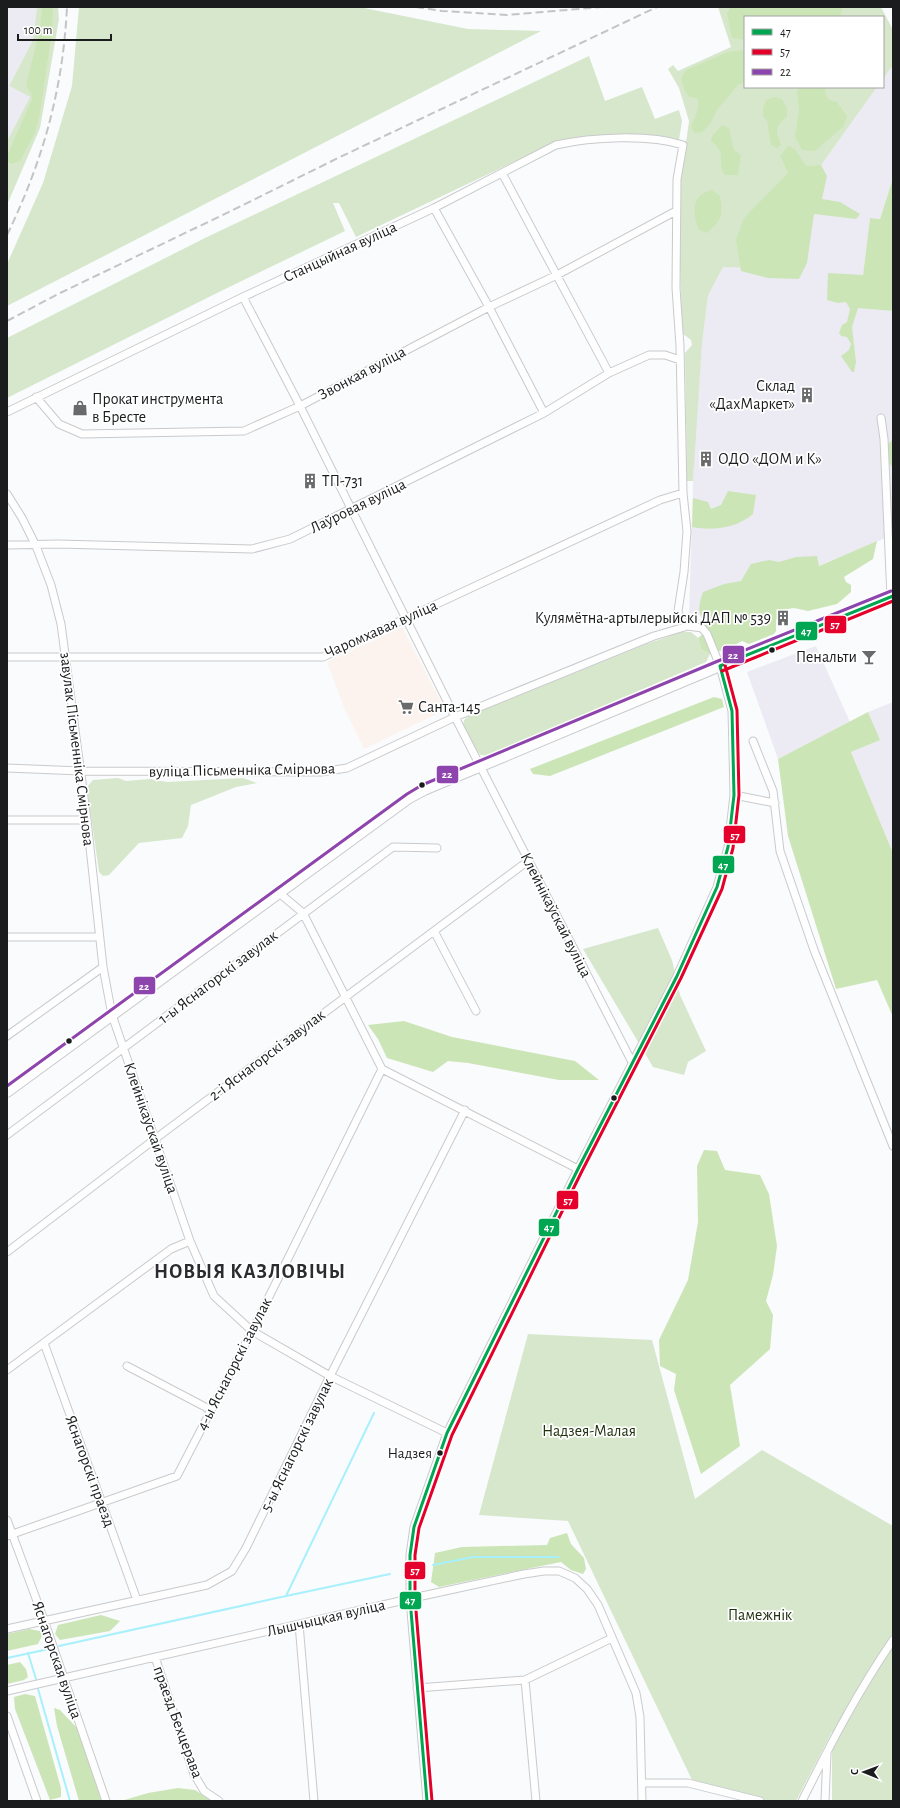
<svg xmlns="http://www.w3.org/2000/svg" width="900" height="1808" font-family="'Alegreya Sans',sans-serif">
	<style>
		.commercial { fill: #fcf3ee }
		.industrial { fill: #ecebf3 }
		.green { fill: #d7e7cc }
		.forest { fill: #cce5b7 }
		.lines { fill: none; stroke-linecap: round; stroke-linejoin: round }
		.stream { stroke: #a8f0fc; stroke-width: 2 }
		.street-casing { stroke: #c9cacc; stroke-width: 9 }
		.secondary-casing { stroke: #c9cacc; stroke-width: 12 }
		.street { stroke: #fefeff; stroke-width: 7 }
		.secondary { stroke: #fefeff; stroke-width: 10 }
		.rail { stroke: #c3c4c4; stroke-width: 2; stroke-dasharray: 8 4; stroke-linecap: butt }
		.bus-1-casing { stroke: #fff; stroke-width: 6 }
		.bus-2-casing { stroke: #fff; stroke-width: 6 }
		.bus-3-casing { stroke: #fff; stroke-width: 6 }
		.bus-1 { stroke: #00a651; stroke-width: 3 }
		.bus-2 { stroke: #e4002b; stroke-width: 3 }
		.bus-3 { stroke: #8e44ad; stroke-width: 3 }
		.bus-dot { fill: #1b1c1d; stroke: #fff; stroke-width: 1.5 }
		.labels { text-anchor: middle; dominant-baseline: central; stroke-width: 3.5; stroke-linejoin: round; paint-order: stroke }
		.bus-label { font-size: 15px; fill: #1b1c1d; stroke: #fff; text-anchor: end }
		.street-label { font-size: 16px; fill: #1b1c1d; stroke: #fff }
		.poi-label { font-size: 16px; fill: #1b1c1d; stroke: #fff; text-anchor: start }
		.park-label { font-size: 16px; fill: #20310e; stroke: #fff }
		.district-label { font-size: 20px; font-weight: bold; letter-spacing: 1px; fill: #2a2c2f; stroke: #fff }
		.line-badge { stroke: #fff; stroke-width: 1.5 }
		.badge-label { font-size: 11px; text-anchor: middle; font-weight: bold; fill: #fff }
	</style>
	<rect width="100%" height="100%" fill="#f9fbfd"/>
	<path class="commercial" d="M402 627 445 710 364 749 344 707 327 662Z"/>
	<path class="industrial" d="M7 7H37L33 40 9 86 30 97 7 141Z
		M893 65V178L880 219 870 218 859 307 893 311V529L888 537 689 619 694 449 702 344 708 296 723 267 802 192 877 87H883V79Z
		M816 646 850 722 778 759 747 672Z
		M893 702V853L851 752 879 740 868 712Z"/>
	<path class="green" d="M37 7H58L59 19 40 128 7 205V141L30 97 9 86 33 40Z
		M79 7H359L468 29 541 31 7 306V264L43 183 72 86Z
		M718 7H881L893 30V65L883 79V17H745V87H877L802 192 758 268 723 267 708 296 702 344 693 481H687L685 353 692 345 691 340 682 333 680 267 681 179 689 121 679 88 668 69 673 65 678 71 731 47Z
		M589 56 605 101 642 87 655 119 679 110 682 121 679 140 663 136 560 140 356 237 339 203H333L345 231 221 291 7 398V338L205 238Z
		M681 632H691L698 638 701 649 710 654 706 662 487 756 481 755 476 750 463 725 464 720 470 715 644 645Z
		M118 778 126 781 150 779 167 782 243 778 257 783 236 787 191 805 188 826 182 838 139 843 109 875 103 876 99 872 87 787 93 780Z
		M658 928 672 960 680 995 706 1051 688 1062 684 1075 653 1067 583 949Z
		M528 1334 652 1340 695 1499 762 1450 893 1526V1801H832V1732L796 1801H764L693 1782 568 1521 479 1515Z"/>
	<path class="forest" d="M42 7H53L52 31 40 113 35 133 20 161 11 164 7 161V156L32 99 31 93 26 86 40 28Z
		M730 7H843L840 17H745V40L732 38 727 14Z
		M741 50 745 51V83L739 84 717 110 710 124 702 132 694 133 691 126C695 117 701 108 697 98L689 97 685 91 681 78 686 70 728 52Z
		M800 87H826L825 93 829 100 837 102 847 116 844 126 815 151 802 150 795 137 799 110 797 92Z
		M775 97 782 99 787 108V117C774 126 776 131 781 145L777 148 771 145 767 121 763 116V108L766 100Z
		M722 125 729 128 734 150 741 155 738 175H725C715 160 729 155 711 141L712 136Z
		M788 146 795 149 806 166 821 165 827 176 822 199 840 202 860 214 856 219 814 214 807 263 799 279 768 278 741 271 736 240 744 218 788 173 780 156Z
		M893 178V311L858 308 852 327 856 362 854 372H852L841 356 849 350 851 344 847 337 841 336 839 333 842 325 847 322 850 309 846 302 838 303 827 300 828 273 863 275 870 218 880 219Z
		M712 190 720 196C723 214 723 220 707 233L699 230C692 213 691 194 712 190Z
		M893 439V468L887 460 888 444Z
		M728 491 756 495 753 514C737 528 713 531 692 527L693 498 708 502 711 509 721 505Z
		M877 541 873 559 844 577 846 582 851 585V592L837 604 808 611 794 608 781 610 776 621V631L774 634 749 644 742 641 727 649 710 654 701 649 698 638 708 630C698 614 697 609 703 592L724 584 741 581 751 564 769 560 779 562 796 557 817 556 819 566Z
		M714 697 722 699 724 707 550 776 533 774 530 769Z
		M868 712 880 740 851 752 893 853V1017L877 980 836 989 788 836 778 759Z
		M404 1021 452 1037 575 1061 599 1080H559L468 1063 448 1061 433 1072 387 1058 378 1039 368 1025Z
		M704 1150 717 1151 725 1170 760 1175 769 1194 777 1246 773 1275 766 1301 773 1315 770 1349 730 1385 740 1446 701 1474 674 1390 676 1374 660 1366 659 1340 688 1280 698 1222 697 1166Z
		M567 1533 571 1544 584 1558 586 1569 583 1574 571 1570 561 1562 439 1587 431 1582 435 1553 462 1547 547 1545 550 1538Z
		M101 1615 120 1621 110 1631 60 1640 55 1634 58 1625Z
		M29 1629 40 1631 42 1636 38 1644 7 1651V1634Z
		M20 1662 26 1669 28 1677 24 1680 7 1684V1665Z
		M25 1694 35 1696 61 1788V1797L50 1800 15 1709 14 1697Z
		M54 1708 60 1710 77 1728 102 1801H79L57 1726Z
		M178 1788 195 1790 212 1801H121L148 1793Z"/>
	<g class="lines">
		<path class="stream" d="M433 1565 473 1557H558
			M286 1596 390 1574
			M59 1646 286 1596 374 1413
			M28 1653 36 1679
			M7 1658 49 1649
			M38 1689 70 1801"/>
		<defs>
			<path id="street" d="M502 173 609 373
				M434 208 489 307 544 413
				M243 297 300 406 455 717 633 1064
				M36 397 59 424 82 434 244 431 300 406 489 307 557 275 676 211
				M7 412 243 297 434 208 556 145C592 137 648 134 683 145L677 179 676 288 680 346 683 493 687 531 684 572 678 611 680 619 688 626 702 628 707 634 720 666 732 711 734 795 728 847 717 887 677 976 578 1169 447 1433 414 1527 410 1555V1599L427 1801
				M881 418 884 439 891 597
				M7 494 22 518 36 546 51 585 61 624 87 820 103 967 112 1015 190 1241 214 1296 252 1331 330 1376 447 1433
				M7 545 58 544 252 549 290 539 544 413 609 373 649 355H665L680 360
				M7 657H323L660 500 683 493
				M753 741 773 791 780 851 814 950 893 1146
				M7 768 81 771 321 772 347 768 455 717 654 636 688 626
				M734 795 775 803
				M7 820H87
				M278 892 303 913 382 1069 578 1169
				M434 931 476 1011
				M7 937H99
				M7 1036 103 967
				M7 1135 393 847 437 848
				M7 1252 155 1139 528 861
				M44 1343 137 1600
				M127 1366 211 1410
				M7 1370 171 1249 190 1241
				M7 1520 44 1620 106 1801
				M7 1536 177 1476 252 1331 382 1069
				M299 1624 314 1801
				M7 1629 207 1585 232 1571 246 1548 330 1376 465 1110
				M155 1657 194 1774 204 1791 219 1801
				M525 1680 536 1801
				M417 1688 525 1680 612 1638
				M7 1691 422 1596 524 1574 544 1571H559L575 1578 587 1589 598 1605 636 1693 640 1717 642 1801
				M7 1716 37 1801
				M642 1783H688L760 1801
				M802 1801C830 1745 858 1691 893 1640
				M825 1801 827 1754"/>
			<path id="secondary" d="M7 1092 409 798 424 790 720 666 893 596"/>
		</defs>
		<use href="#street" class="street-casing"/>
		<use href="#secondary" class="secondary-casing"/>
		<use href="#street" class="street"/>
		<use href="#secondary" class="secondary"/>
		<path class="rail" d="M416 7 442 11 507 15 602 7
			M7 235C43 161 63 89 67 7
			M7 321 58 294 231 211 338 158 657 7"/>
		<defs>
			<path id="bus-1" d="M720 666 893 596
				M427 1801 410 1599V1555L414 1527 447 1433 578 1169 677 976 717 887 728 847 734 795 732 711 720 666"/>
			<path id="bus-2" d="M722 671 893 601
				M432 1801 415 1599V1555L419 1528 452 1435 582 1171 681 978 722 889 733 848 739 795 737 710 725 665"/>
			<path id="bus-3" d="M7 1086 407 794 422 785 718 661 891 591"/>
		</defs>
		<use href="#bus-1" class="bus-1-casing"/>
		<use href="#bus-2" class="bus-2-casing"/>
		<use href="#bus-3" class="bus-3-casing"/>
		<use href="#bus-1" class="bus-1"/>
		<use href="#bus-2" class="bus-2"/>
		<use href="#bus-3" class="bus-3"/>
	</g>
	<defs>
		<symbol id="building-bare" viewBox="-9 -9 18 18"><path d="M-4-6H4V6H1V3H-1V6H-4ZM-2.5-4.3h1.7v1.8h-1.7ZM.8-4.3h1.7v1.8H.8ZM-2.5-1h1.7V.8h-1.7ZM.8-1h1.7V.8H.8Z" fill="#696a6b" stroke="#fff" stroke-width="2.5" paint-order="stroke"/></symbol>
		<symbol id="shop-bare" viewBox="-9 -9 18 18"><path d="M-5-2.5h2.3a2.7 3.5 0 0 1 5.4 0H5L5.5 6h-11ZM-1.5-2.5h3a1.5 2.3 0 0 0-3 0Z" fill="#696a6b" stroke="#fff" stroke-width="2.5" paint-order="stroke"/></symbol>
		<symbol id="bar-bare" viewBox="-9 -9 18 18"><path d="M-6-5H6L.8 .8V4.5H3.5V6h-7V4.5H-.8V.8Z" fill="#696a6b" stroke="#fff" stroke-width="2.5" paint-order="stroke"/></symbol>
		<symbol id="supermarket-bare" viewBox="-9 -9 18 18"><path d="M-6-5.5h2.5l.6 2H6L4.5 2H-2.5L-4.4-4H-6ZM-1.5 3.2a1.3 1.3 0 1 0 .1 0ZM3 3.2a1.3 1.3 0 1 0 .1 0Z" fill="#696a6b" stroke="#fff" stroke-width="2.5" paint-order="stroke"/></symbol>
	</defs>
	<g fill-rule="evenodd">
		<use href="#building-bare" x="796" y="384" width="22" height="22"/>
		<use href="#shop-bare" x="69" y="397" width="22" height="22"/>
		<use href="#building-bare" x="695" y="448" width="22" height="22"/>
		<use href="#building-bare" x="299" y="470" width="22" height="22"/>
		<use href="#building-bare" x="772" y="607" width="22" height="22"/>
		<use href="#bar-bare" x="858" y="646" width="22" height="22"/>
		<use href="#supermarket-bare" x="395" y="696" width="22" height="22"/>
	</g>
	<g class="bus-dot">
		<circle cx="772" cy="650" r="3.5"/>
		<circle cx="422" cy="785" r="3.5"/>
		<circle cx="69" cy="1041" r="3.5"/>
		<circle cx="614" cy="1098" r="3.5"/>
		<circle cx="440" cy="1453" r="3.5"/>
	</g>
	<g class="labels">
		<g class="bus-label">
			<text x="432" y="1453">Надзея</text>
		</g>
		<g class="street-label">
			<text transform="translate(340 252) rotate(-25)">Станцыйная вуліца</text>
			<text transform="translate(362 373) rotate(-28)">Звонкая вуліца</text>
			<text transform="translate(358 506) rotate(-26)">Лаўровая вуліца</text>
			<text transform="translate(381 629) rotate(-24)">Чаромхавая вуліца</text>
			<text transform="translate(77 749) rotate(83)">завулак Пісьменніка Смірнова</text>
			<text transform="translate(242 770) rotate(-1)">вуліца Пісьменніка Смірнова</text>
			<text transform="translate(556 915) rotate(63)">Клейнікаўскай вуліца</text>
			<text transform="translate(218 977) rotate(-37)">1-ы Яснагорскі завулак</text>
			<text transform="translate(267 1055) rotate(-37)">2-і Яснагорскі завулак</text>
			<text transform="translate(151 1128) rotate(71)">Клейнікаўскай вуліца</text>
			<text transform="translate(234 1364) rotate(-63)">4-ы Яснагорскі завулак</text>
			<text transform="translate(297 1445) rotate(-64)">5-ы Яснагорскі завулак</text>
			<text transform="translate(90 1471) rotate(70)">Яснагорскі праезд</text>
			<text transform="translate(326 1618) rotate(-13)">Лышчыцкая вуліца</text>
			<text transform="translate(57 1660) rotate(71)">Яснагорская вуліца</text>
			<text transform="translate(178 1722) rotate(70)">праезд Бехцерава</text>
		</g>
		<g class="poi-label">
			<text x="795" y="386" text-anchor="end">Склад<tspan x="795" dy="18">«ДахМаркет»</tspan></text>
			<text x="92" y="399">Прокат инструмента<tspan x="92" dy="18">в Бресте</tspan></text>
			<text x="718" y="459">ОДО «ДОМ и К»</text>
			<text x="322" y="481">ТП-731</text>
			<text x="771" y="618" text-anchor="end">Кулямётна-артылерыйскі ДАП № 539</text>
			<text x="857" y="657" text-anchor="end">Пенальти</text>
			<text x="418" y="707">Санта-145</text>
		</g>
		<g class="park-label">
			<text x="589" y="1431">Надзея-Малая</text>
			<text x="760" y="1615">Памежнік</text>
		</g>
		<g class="district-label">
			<text x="250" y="1272">НОВЫЯ КАЗЛОВІЧЫ</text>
		</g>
	</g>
	<g class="line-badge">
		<rect x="824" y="615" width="23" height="19" rx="4" fill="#e4002b"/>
		<rect x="795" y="621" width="23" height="20" rx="4" fill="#00a651"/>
		<rect x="722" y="645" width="23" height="19" rx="4" fill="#8e44ad"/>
		<rect x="436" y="765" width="23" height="19" rx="4" fill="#8e44ad"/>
		<rect x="723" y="825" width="23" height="19" rx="4" fill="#e4002b"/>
		<rect x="712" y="855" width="23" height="19" rx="4" fill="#00a651"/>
		<rect x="133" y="976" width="23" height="19" rx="4" fill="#8e44ad"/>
		<rect x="556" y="1190" width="23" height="20" rx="4" fill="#e4002b"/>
		<rect x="538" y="1218" width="22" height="19" rx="4" fill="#00a651"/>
		<rect x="404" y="1561" width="22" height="19" rx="4" fill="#e4002b"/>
		<rect x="399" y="1591" width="23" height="19" rx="4" fill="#00a651"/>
	</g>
	<g class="badge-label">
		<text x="835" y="628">57</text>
		<text x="806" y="635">47</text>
		<text x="733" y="659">22</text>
		<text x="447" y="778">22</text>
		<text x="735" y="839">57</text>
		<text x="723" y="869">47</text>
		<text x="144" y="990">22</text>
		<text x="568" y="1204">57</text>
		<text x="549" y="1231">47</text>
		<text x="415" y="1574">57</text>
		<text x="410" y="1604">47</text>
	</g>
	<rect width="900" height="1808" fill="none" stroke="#1b1c1d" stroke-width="16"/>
	<rect x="744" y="16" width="140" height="72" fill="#ffffff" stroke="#a4a4a5"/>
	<rect x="752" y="29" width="20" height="6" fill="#00a651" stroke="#a4a4a5"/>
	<text x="780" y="36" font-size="12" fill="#1b1c1d">47</text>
	<rect x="752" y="49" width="20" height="6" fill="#e4002b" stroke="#a4a4a5"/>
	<text x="780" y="56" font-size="12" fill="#1b1c1d">57</text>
	<rect x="752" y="69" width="20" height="6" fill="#8e44ad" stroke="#a4a4a5"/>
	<text x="780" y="76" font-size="12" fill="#1b1c1d">22</text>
	<g transform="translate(864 1772) rotate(271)" stroke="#ffffff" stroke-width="3" paint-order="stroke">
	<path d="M0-3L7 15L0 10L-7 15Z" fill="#1b1c1d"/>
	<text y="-6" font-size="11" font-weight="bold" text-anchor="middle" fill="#1b1c1d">С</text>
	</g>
	<path d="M18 34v6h93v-6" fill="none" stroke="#1b1c1d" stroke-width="2"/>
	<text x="24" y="34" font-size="12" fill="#1b1c1d" stroke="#ffffff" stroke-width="3" paint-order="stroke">100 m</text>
</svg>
